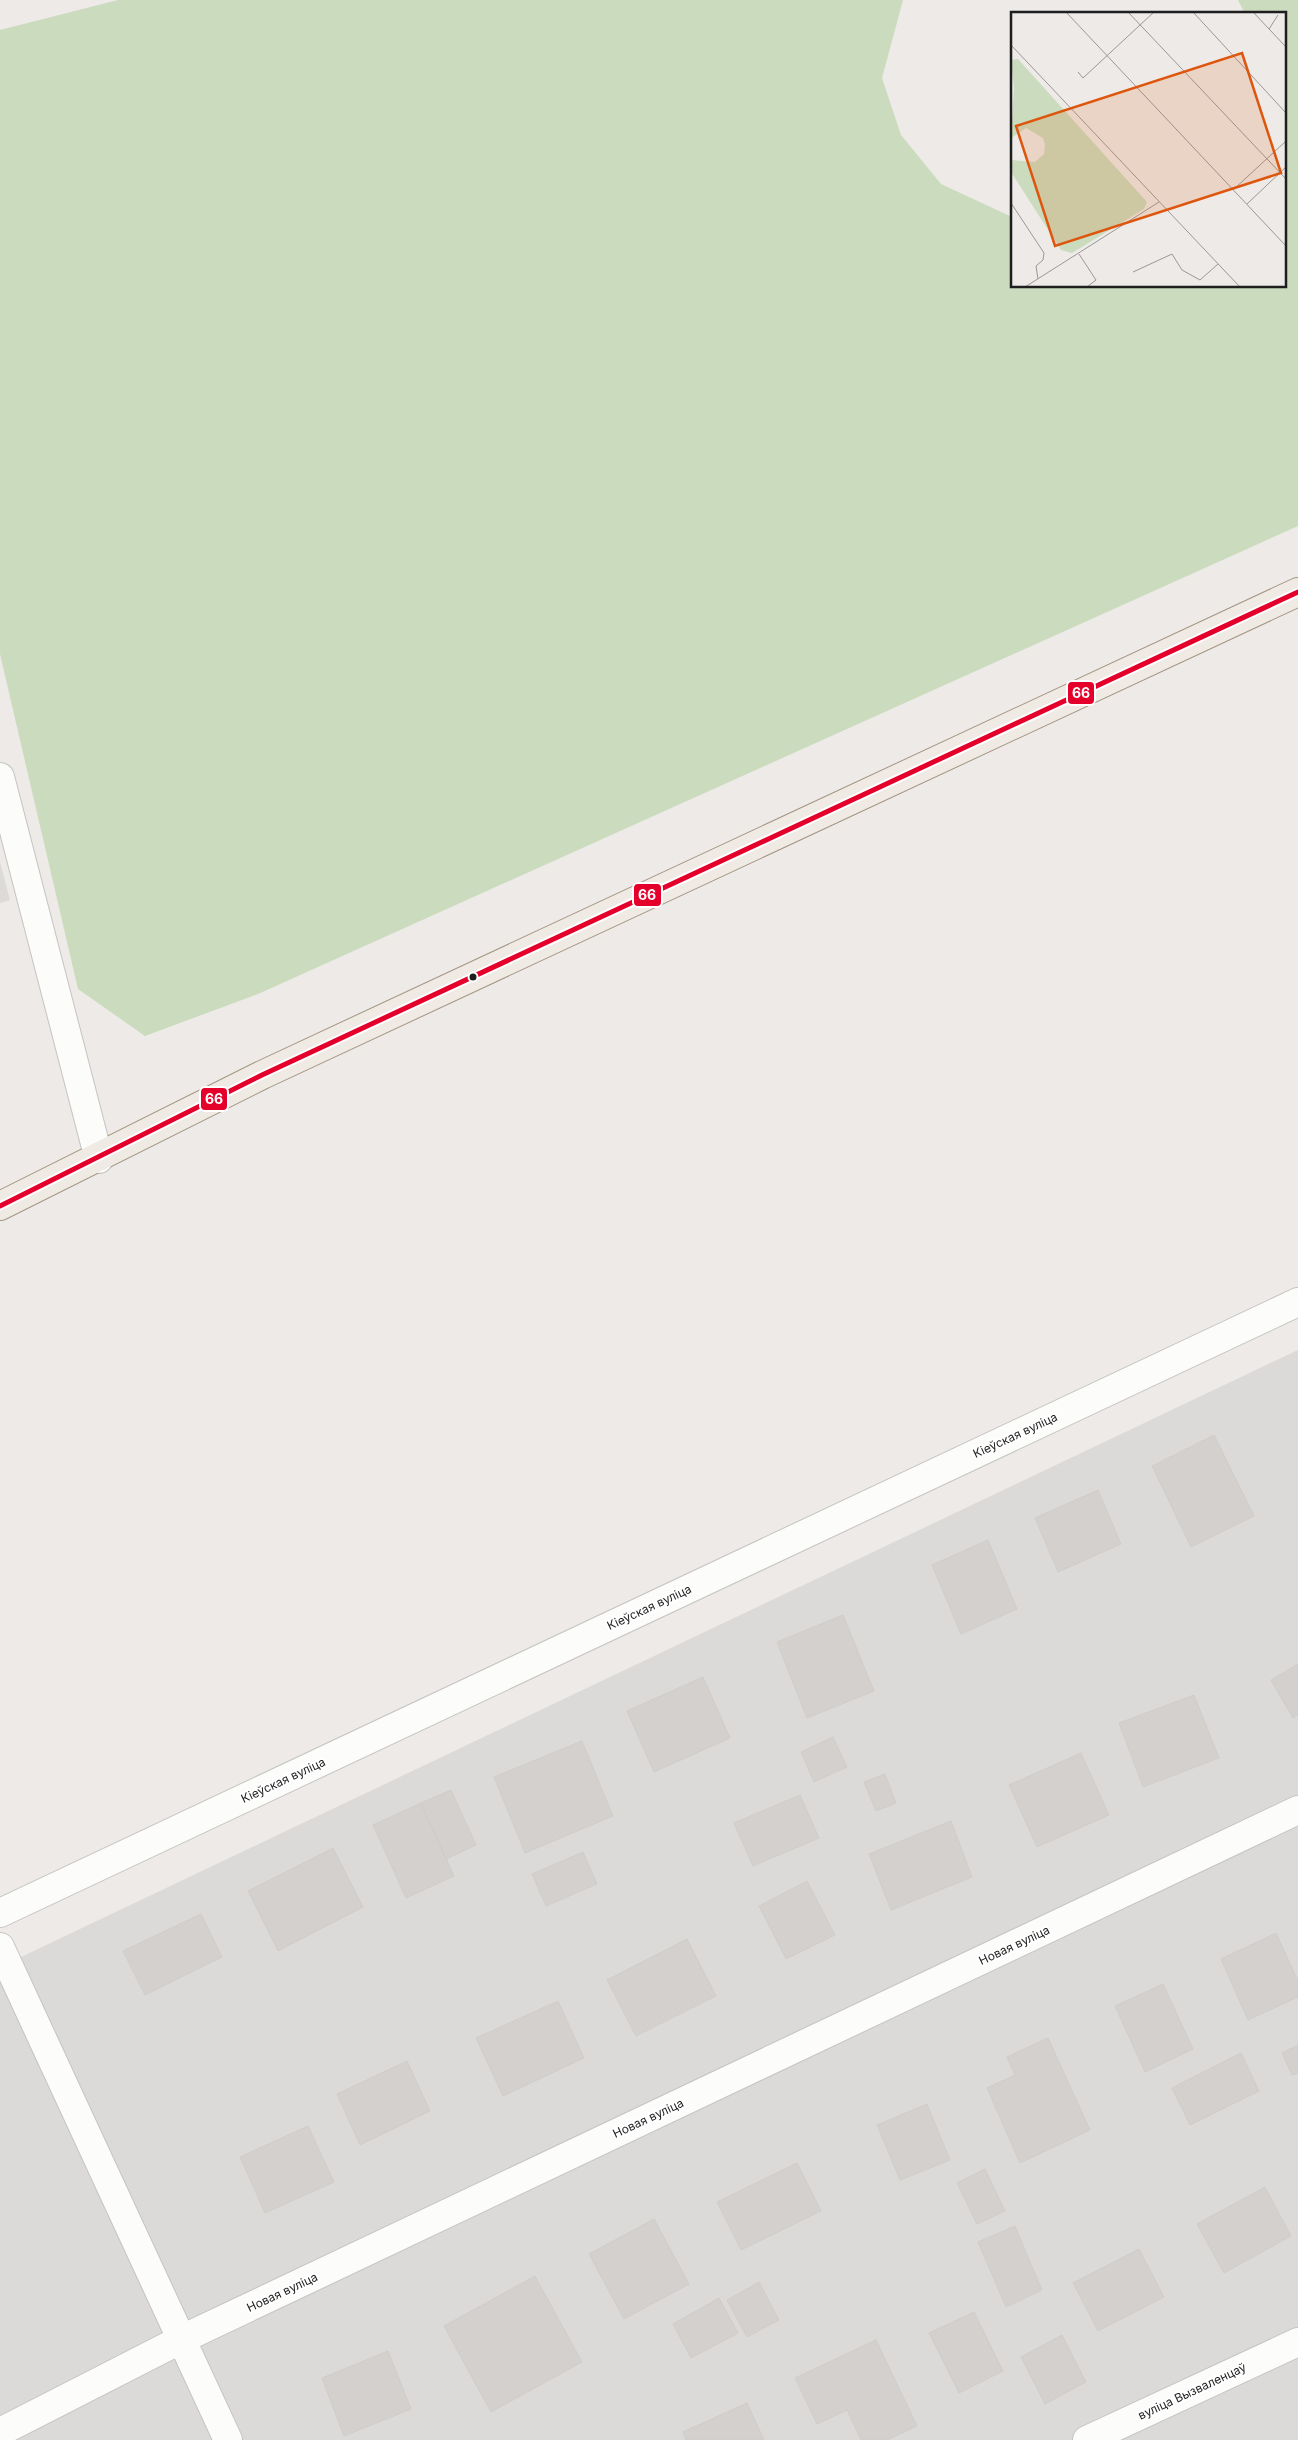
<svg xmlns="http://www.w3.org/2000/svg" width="1298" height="2440" font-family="Inter,sans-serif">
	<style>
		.residential { fill: #dcdad9 }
		.forest { fill: #cbdbbd }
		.parking { fill: #dddbda }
		.building { fill: #d4d0ce; stroke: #d0ccc8 }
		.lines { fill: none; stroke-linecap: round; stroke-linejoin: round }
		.street-casing { stroke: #c5c4c3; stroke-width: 30 }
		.primary-casing { stroke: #a39583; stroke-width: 30 }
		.street { stroke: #fcfcfb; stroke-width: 28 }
		.primary { stroke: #f0eae4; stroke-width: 28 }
		.bus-1-casing { stroke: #fff; stroke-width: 9 }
		.bus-1 { stroke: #e4002b; stroke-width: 5 }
		.bus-dot { fill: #1e1e1e; stroke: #fff; stroke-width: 2 }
		.labels { text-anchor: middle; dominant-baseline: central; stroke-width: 4; stroke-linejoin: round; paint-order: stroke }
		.street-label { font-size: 12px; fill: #1e1e1e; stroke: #fff }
		.inset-road { fill: none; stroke: #9a9897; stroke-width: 1 }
		.view { fill: #de560d; fill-opacity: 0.15; stroke: #de560d; stroke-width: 2.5 }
		.inset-edge { fill: none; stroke: #1e1e1e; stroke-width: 2.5 }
		.line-badge { stroke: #fff; stroke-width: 2 }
		.badge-label { font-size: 14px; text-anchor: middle; font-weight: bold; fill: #fff }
	</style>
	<rect width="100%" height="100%" fill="#edeae7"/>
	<path class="residential" d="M1298 1350V2440H0V1967Z"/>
	<path class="forest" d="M118 0H903L882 78 901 135 941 184 1012 217V286H1284V14H1245L1238 0H1298V526L258 994 145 1036 78 989 0 654V30Z"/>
	<path class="parking" d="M0 862 10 900 0 903Z"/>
	<path class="building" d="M1214 1435 1254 1516 1191 1547 1152 1466Z
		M1098 1490 1121 1544 1058 1572 1035 1518Z
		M988 1540 1017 1609 961 1634 932 1565Z
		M843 1615 874 1691 807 1718 777 1642Z
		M1298 1664V1715L1293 1718 1271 1680Z
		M703 1677 730 1738 654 1772 627 1711Z
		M1194 1695 1219 1758 1143 1787 1119 1723Z
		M833 1737 847 1767 814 1782 801 1752Z
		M582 1741 613 1816 525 1853 494 1777Z
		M1081 1753 1109 1815 1037 1847 1009 1785Z
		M885 1774 896 1803 876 1811 864 1782Z
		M451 1790 476 1845 446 1859 421 1803Z
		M800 1795 819 1838 753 1866 734 1823Z
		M421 1803 454 1876 406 1898 373 1825Z
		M951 1821 972 1877 891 1910 869 1854Z
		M333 1848 363 1907 278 1951 248 1891Z
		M583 1852 597 1884 546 1906 532 1874Z
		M807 1881 835 1935 786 1959 759 1906Z
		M201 1914 222 1957 145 1995 123 1951Z
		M1276 1933 1298 1981V1997L1248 2020 1221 1959Z
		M687 1939 716 1996 636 2036 607 1980Z
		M1163 1984 1193 2049 1145 2072 1115 2006Z
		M558 2001 584 2058 503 2096 476 2038Z
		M1048 2038 1090 2130 1020 2163 987 2088 1015 2075 1007 2057Z
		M1298 2045V2073L1292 2075 1282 2053Z
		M1241 2053 1259 2091 1190 2125 1172 2088Z
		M407 2061 430 2111 360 2145 337 2094Z
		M927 2104 950 2160 900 2180 877 2125Z
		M308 2126 334 2182 265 2213 240 2157Z
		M797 2163 821 2211 741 2250 717 2202Z
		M985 2169 1005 2211 977 2224 957 2183Z
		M1265 2187 1291 2236 1224 2273 1197 2224Z
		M654 2219 689 2284 624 2319 589 2254Z
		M1015 2226 1042 2290 1006 2307 978 2242Z
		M1139 2249 1164 2297 1098 2331 1073 2283Z
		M535 2276 582 2362 491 2412 444 2326Z
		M759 2282 779 2320 747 2337 727 2300Z
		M719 2298 738 2333 691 2358 673 2324Z
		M974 2312 1003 2371 959 2393 929 2333Z
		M1062 2335 1086 2382 1045 2404 1021 2357Z
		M876 2340 917 2426 887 2440H861L847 2410 817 2424 795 2378Z
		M388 2351 411 2409 344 2436 322 2378Z
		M747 2403 764 2440H686L683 2432Z"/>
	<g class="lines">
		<defs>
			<path id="street" d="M0 777 99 1159
				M0 1913 1298 1302
				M0 1947 228 2440
				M0 2432 182 2339 1298 1810
				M1087 2440 1298 2342"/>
			<path id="primary" d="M0 1206 262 1075 1298 592"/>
		</defs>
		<use href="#street" class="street-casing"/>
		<use href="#primary" class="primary-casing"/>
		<use href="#street" class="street"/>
		<use href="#primary" class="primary"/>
		<defs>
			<path id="bus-1" d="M0 1206 262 1075 1298 592"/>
		</defs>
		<use href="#bus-1" class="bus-1-casing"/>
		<use href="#bus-1" class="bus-1"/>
	</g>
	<circle class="bus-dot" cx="473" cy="977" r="4.5"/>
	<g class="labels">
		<g class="street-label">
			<text transform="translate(1015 1435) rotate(-25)">Кіеўская вуліца</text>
			<text transform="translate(649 1607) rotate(-25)">Кіеўская вуліца</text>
			<text transform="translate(283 1780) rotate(-25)">Кіеўская вуліца</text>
			<text transform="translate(1014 1945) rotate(-25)">Новая вуліца</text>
			<text transform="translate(648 2118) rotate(-25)">Новая вуліца</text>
			<text transform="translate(282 2292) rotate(-25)">Новая вуліца</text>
			<text transform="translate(1192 2391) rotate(-25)">вуліца Вызваленцаў</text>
		</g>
	</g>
	<g transform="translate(1011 12)">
		<rect width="275" height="275" fill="#edeae7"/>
		<path d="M7 47 136 190 133 197 61 241 50 238 0 160V148L24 150 33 142 34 133 32 126 15 116 0 126 3 76 0 48Z" fill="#cbdbbd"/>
		<path class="inset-road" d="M55 0 275 234M117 0 275 167M182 0 275 101M242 0 275 35M258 17 267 3M0 33 229 275M67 60 72 66 143 0M222 178 275 129M0 191 33 241 32 248 25 254 27 267M236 192 275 155M68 242 85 268 76 275M122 260 161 242 171 258 189 268 207 252M14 275 148 190"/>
		<path class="view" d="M231 41 270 161 44 234 5 114Z"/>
		<rect width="275" height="275" class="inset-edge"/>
	</g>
	<g class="line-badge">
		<rect x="1067" y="681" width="28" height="24" rx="5" fill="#e4002b"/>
		<rect x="633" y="883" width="29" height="24" rx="5" fill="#e4002b"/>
		<rect x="200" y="1087" width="28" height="24" rx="5" fill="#e4002b"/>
	</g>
	<g class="badge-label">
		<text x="1081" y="698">66</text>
		<text x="647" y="900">66</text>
		<text x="214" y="1104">66</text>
	</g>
</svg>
